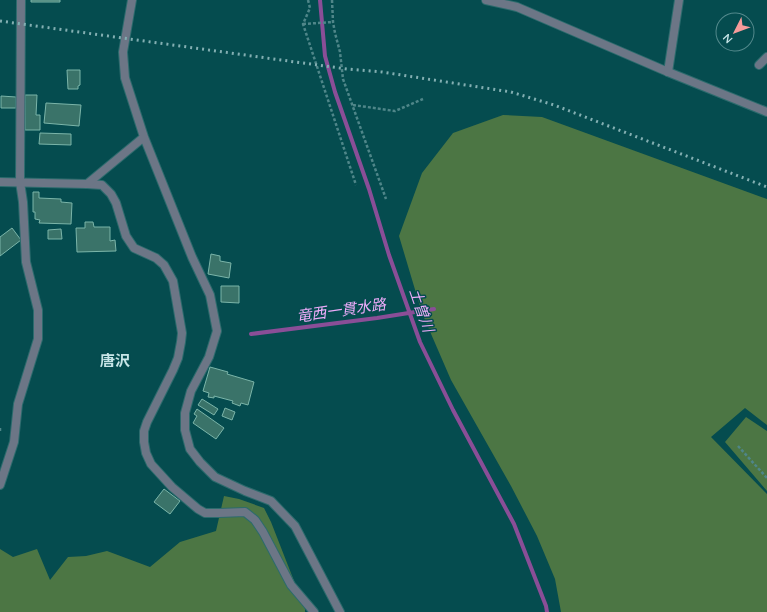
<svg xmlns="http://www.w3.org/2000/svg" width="767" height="612" font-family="Quicksand,'Noto Sans JP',sans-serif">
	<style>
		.green { fill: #4c7644 }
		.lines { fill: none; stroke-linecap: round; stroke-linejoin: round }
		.stream { stroke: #8a4e97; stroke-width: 4 }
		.building { fill: #3a7369; stroke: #7bb5a9 }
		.service-casing { stroke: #2c6b6d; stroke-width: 10 }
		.minor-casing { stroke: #2c6b6d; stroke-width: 10 }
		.tertiary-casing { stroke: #2c6b6d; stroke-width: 10 }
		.path { stroke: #4f8689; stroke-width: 2.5; stroke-dasharray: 3 2; stroke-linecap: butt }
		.service { stroke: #6c7686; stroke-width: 8 }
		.minor { stroke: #6c7686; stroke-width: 8 }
		.tertiary { stroke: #6c7686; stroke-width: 8 }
		.rail { stroke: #83afb2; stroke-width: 3; stroke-dasharray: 2 4; stroke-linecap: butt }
		.labels { text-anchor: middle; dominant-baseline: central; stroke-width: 3; stroke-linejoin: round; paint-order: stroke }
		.water-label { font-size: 15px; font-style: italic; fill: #ebabf9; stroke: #054c4f }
		.neighbourhood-label { font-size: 15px; font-weight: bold; fill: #c7e5e7; stroke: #054c4f }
	</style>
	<rect width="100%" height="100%" fill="#054c4f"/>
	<path class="green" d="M503 115 542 117 767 199V425L745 408 711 437 767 494V612H561L555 579 537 536 511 486 451 380 422 313 399 236 422 173 453 133Z
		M746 417 767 431V491L725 442Z
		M224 496 239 499 264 508 271 522 305 609V612H0V549L13 557 37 549 50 580 68 557 86 556 107 551 150 567 180 542 216 531Z"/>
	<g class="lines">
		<path class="stream" d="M320 0 325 56 335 92 369 189 389 255 420 342 453 410 514 524 546 606 547 612
			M251 334 377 318 434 309"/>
	</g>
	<path class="building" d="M31 0H60V2H31Z
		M67 70H80V85L78 86V89H68Z
		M25 95H37L36 115H40V130H25Z
		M1 96 16 97V108H1Z
		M46 103 81 105 79 126 44 123Z
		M40 133 71 134V145L39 144Z
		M33 192H39V198L61 199V202L72 203 71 224 39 223 40 220 35 219V212H33Z
		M85 222H93L94 227H110V241L115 240 116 251 77 252 76 228H85Z
		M12 228 21 240 0 256V237Z
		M61 229 62 239H48V230Z
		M211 254 220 256V261L231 263 229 278 208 274Z
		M221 286H239V303L221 302Z
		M210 367 228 372 227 374 254 382 248 405 241 403 240 406 232 403 233 401 214 396V398L208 397 209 393 203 391Z
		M202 399 218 409 214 415 198 405Z
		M225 408 235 412 232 420 222 416Z
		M197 409 224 428 216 439 193 423 197 416 194 414Z
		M164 489 180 501 170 514 154 502Z"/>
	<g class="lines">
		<defs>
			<path id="service" d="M759 65 767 57
				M87 184 102 185 111 194 116 203 126 236 134 248 156 258 164 265 173 281 182 333 181 342 178 358 173 370 147 422 144 431V442L146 453 151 464 172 487 198 509 205 513H219L245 512 255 520 263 532 291 585 314 612
				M0 485 14 442 18 404 38 339V310L26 262 23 202 20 182 21 0"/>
			<path id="minor" d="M132 0 123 52 125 78 144 137 192 257 210 295 217 331 209 357 191 391 185 413V430L190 449 200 462 215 477 245 491 271 501 295 526 340 612
				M486 0 517 7 668 72 767 112
				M0 182 87 184 144 137"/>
			<path id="tertiary" d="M668 72 679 0"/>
		</defs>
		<use href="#service" class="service-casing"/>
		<use href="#minor" class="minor-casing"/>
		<use href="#tertiary" class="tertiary-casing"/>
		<path class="path" d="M308 0 310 8 303 24 356 185
			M332 0 333 22 335 33 340 52 343 79 386 199
			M303 24 333 22
			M353 105 395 111 423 99
			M0 428V432
			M738 446 767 478"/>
		<use href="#service" class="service"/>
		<use href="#minor" class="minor"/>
		<use href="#tertiary" class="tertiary"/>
		<path class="rail" d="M0 21 281 60 347 69 382 72 511 92 554 105 767 187"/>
	</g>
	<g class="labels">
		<g class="water-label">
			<text transform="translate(341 310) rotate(-8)">竜西一貫水路</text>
			<text transform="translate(422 310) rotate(71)">土曽川</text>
		</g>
		<g class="neighbourhood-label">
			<text x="115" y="360">唐沢</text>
		</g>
	</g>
	<g transform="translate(735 32) rotate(228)"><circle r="19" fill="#054c4f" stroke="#53898c"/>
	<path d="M0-3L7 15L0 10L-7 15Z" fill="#f59b9a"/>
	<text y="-6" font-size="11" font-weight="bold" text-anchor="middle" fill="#c7e5e7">N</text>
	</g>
</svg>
